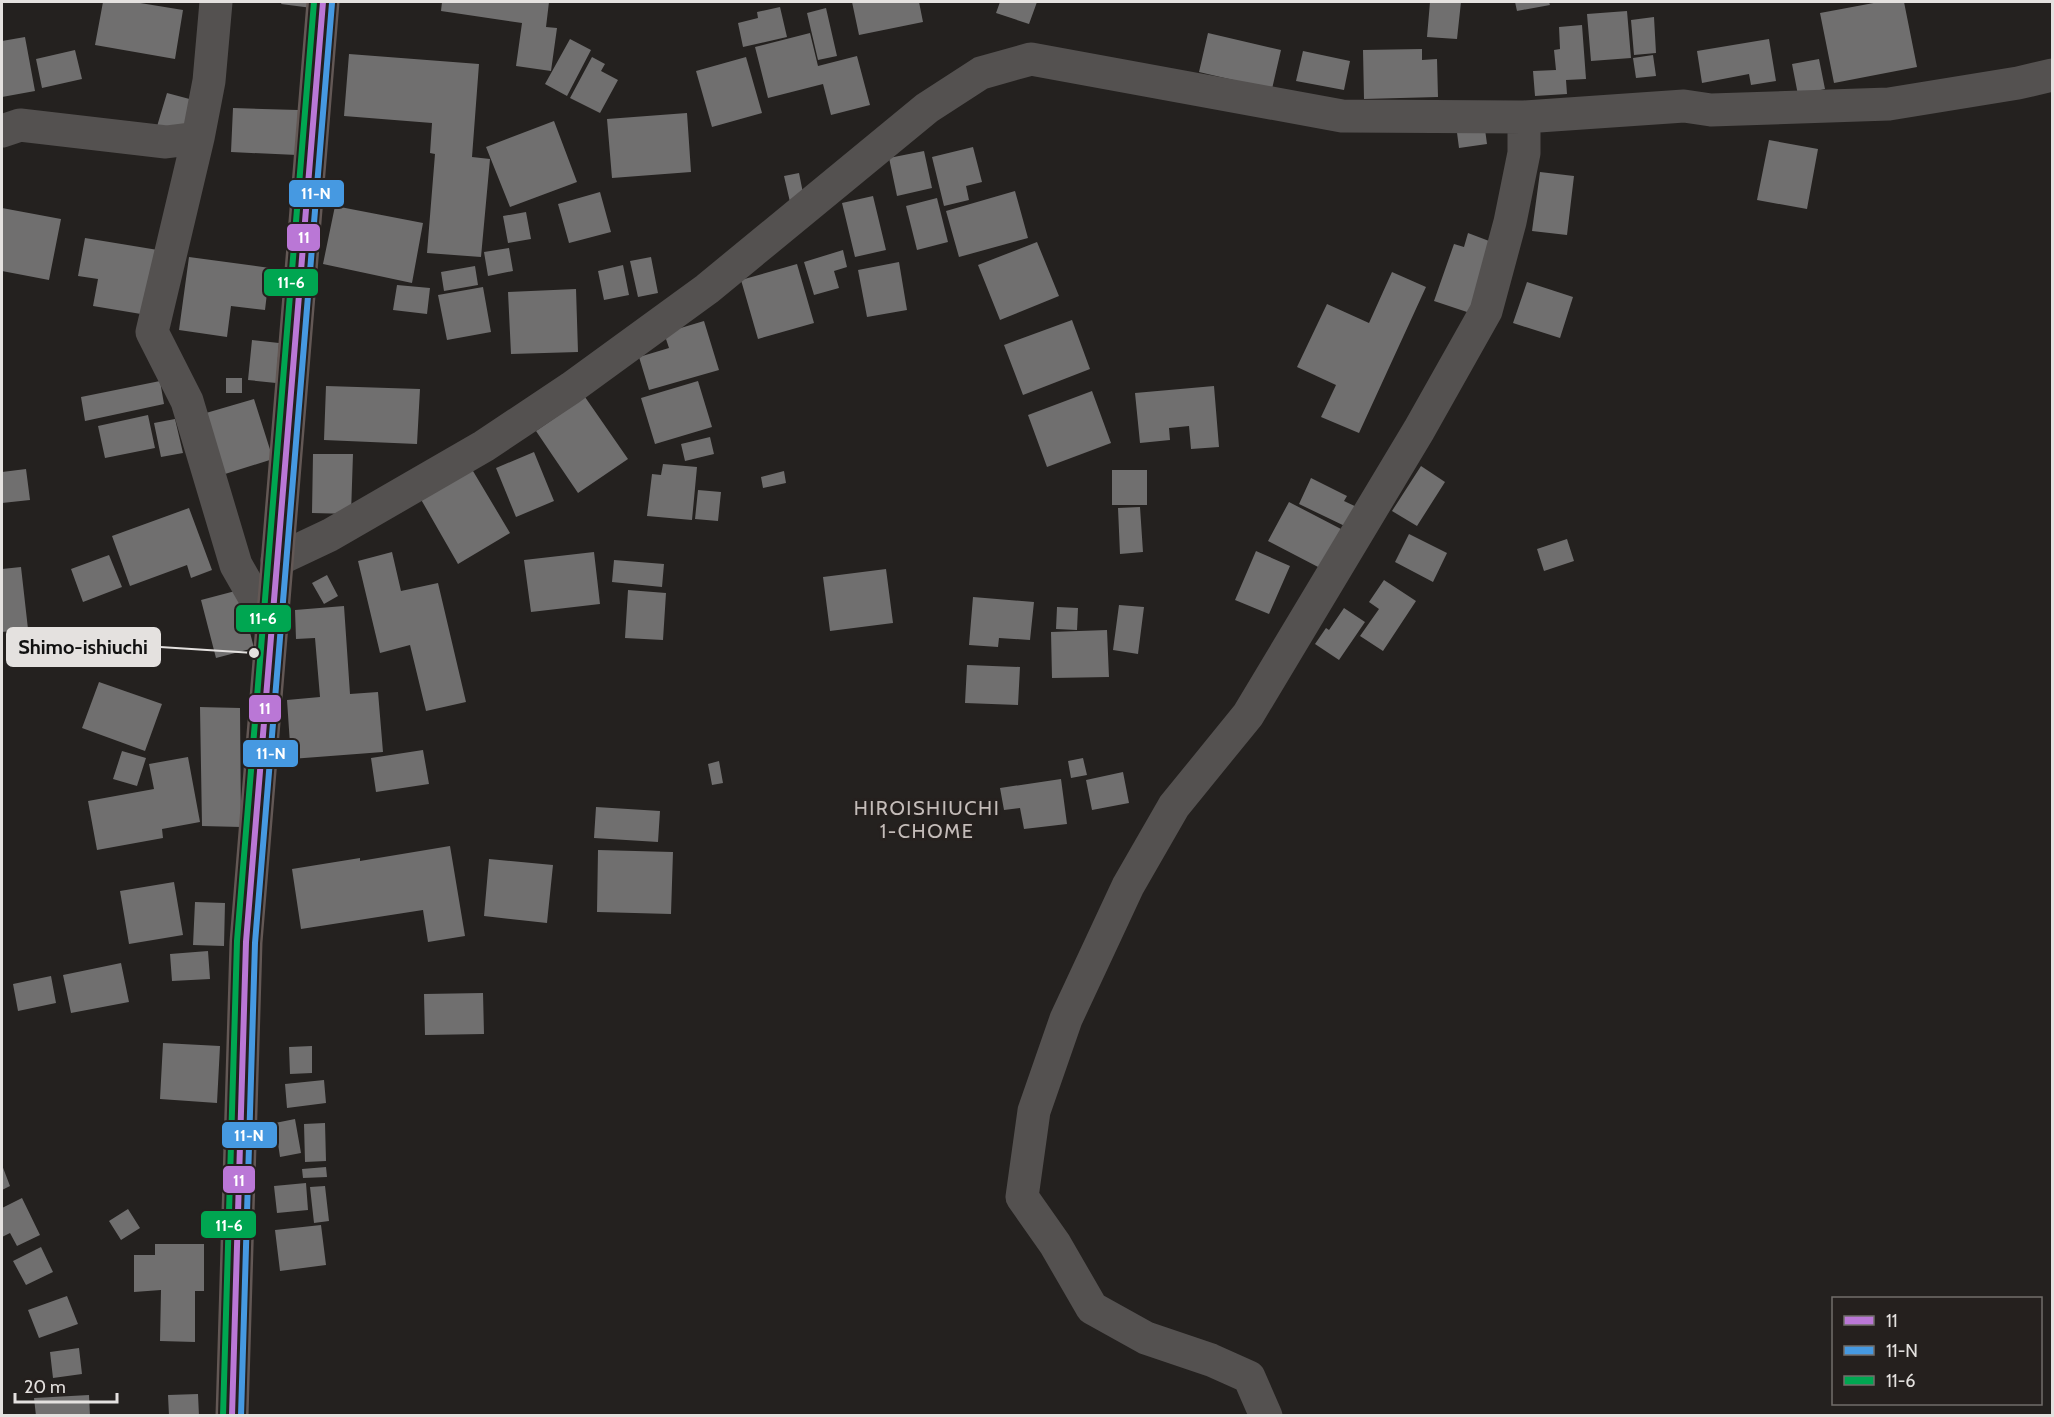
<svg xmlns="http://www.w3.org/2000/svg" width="2054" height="1417" font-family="Cabin,sans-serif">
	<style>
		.building { fill: #706f6f }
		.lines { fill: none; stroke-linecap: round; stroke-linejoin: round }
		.minor { stroke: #545150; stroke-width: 33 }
		.highway { stroke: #635855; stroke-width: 33 }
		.bus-1-casing { stroke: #25201e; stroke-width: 10 }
		.bus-2-casing { stroke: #25201e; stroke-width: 10 }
		.bus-3-casing { stroke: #25201e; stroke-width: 10 }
		.bus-1 { stroke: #ba77d6; stroke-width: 6 }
		.bus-2 { stroke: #4699e1; stroke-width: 6 }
		.bus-3 { stroke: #00a651; stroke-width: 6 }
		.labels { text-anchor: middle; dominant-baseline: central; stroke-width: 6; stroke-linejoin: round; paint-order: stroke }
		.neighbourhood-label { font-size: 20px; letter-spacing: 1.5px; fill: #c4bcb9; stroke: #25201e }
		.leader { fill: none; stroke: #e4e1df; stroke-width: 2 }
		.callout-dot { fill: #e4e1df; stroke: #25201e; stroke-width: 2 }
		.callout { fill: #e4e1df; stroke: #e4e1df; stroke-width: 2 }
		.callout-label { font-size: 20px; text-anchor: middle; font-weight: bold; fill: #111 }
		.line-badge { stroke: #25201e; stroke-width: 2 }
		.badge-label { font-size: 16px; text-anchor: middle; font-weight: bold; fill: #fff }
	</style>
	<rect width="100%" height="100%" fill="#24211f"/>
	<path class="building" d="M103 2H134L183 10 175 59 95 45Z
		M282 2H313L312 8 281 4Z
		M442 2H549L546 27 557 28 551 71 516 66 522 23 441 11Z
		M852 2H919L923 22 859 35Z
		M1000 2H1037L1029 24 996 13Z
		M1430 2H1461L1457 39 1427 37Z
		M1515 2H1549L1550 5 1517 11Z
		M1879 2H1904L1917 67 1834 83 1820 13Z
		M780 7 787 37 743 47 738 23 758 18 757 12Z
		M826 8 837 56 818 60 807 13Z
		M1627 11 1631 58 1591 61 1587 14Z
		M1654 17 1656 53 1634 55 1631 20Z
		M1582 25 1586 79 1566 80 1567 94 1535 96 1533 71 1556 70 1554 50 1560 49 1559 27Z
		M810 33 818 66 857 56 870 105 831 115 823 84 768 98 755 47Z
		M1208 33 1281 50 1272 89 1199 72Z
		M25 37 35 91 2 97V41Z
		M570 39 591 50 567 96 545 84Z
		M1769 39 1776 81 1751 85 1749 74 1702 83 1697 51Z
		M1422 49V60L1437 59 1438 97 1364 99 1363 50Z
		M75 50 82 79 42 88 36 59Z
		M1303 51 1350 61 1344 90 1296 81Z
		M349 54 479 64 472 157 490 159 481 257 427 253 435 154 430 153 432 123 344 116Z
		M1653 55 1656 76 1636 78 1633 58Z
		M592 57 605 64 601 71 618 80 600 113 570 98Z
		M746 57 762 113 712 127 696 71Z
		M1819 59 1825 89 1798 95 1792 64Z
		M167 93 197 101 185 141 155 133Z
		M233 108 298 110 297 155 231 152Z
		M687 113 691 172 612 178 607 119Z
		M554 121 577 182 510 207 486 147Z
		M1484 122 1487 144 1459 148 1456 125Z
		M1769 140 1818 149 1807 209 1757 200Z
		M973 147 982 182 966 186 969 200 944 206 932 157Z
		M924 151 932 188 897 196 889 158Z
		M1540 172 1574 176 1567 235 1532 231Z
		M799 173 804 198 790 202 784 176Z
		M1015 191 1028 238 959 257 946 211Z
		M600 192 611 232 569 243 558 204Z
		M873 196 886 250 855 257 842 203Z
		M937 198 948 242 917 250 906 206Z
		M335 206 423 223 412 283 323 264Z
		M2 208 61 219 49 280 2 271Z
		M526 212 531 239 508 243 503 216Z
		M1468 233 1497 244 1473 314 1434 301 1454 244 1464 247Z
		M85 238 164 251 153 316 93 306 98 279 78 276Z
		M1037 242 1059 296 1000 320 978 265Z
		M509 248 513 271 488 276 484 252Z
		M843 250 847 267 834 271 839 288 814 295 804 262Z
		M189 257 270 268 265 310 231 306 227 337 179 330Z
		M651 257 658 293 638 297 630 261Z
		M899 262 907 310 867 317 858 270Z
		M797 264 814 323 758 339 741 280Z
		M623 265 629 295 604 300 598 271Z
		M475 266 478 285 444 291 441 272Z
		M1392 272 1426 287 1359 433 1321 417 1336 385 1297 367 1327 304 1369 323Z
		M1527 282 1573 297 1560 338 1513 323Z
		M397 285 430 288 427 314 393 310Z
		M483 287 491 332 447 340 438 295Z
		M576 289 578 352 511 354 508 292Z
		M1072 320 1090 369 1023 395 1004 345Z
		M704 321 719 370 649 390 639 357 669 348 664 333Z
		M252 340 279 343 276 383 248 380Z
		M226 378H242V393H226Z
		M160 381 164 404 85 421 81 397Z
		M698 381 712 427 655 444 641 398Z
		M326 386 420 389 417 444 324 440Z
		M1214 386 1219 447 1191 449 1189 426 1169 428 1170 440 1140 443 1135 393Z
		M1092 391 1111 443 1047 467 1028 415Z
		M585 397 628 459 578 493 536 431Z
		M254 399 273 459 225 474 206 413Z
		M148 415 155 448 105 458 98 426Z
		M175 419 183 453 161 457 154 423Z
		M710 437 714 454 685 461 681 444Z
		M534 452 554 501 516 517 496 468Z
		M313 454H353L351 514 312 513Z
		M663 464 697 467 692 520 647 516 652 474 661 475Z
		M470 466 510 533 458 564 419 496Z
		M1421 466 1445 482 1417 526 1392 511Z
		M26 469 30 500 2 503V472Z
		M1112 470H1147V505H1112Z
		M784 471 786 483 763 488 761 477Z
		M1311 478 1347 496 1344 501 1361 509 1351 529 1299 504Z
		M698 490 721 492 718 521 695 519Z
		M1289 502 1341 529 1320 568 1268 541Z
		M1140 507 1143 552 1120 554 1118 508Z
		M189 508 212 570 191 578 187 565 130 586 112 536Z
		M1409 534 1447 553 1433 582 1395 562Z
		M1567 539 1574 561 1544 571 1537 549Z
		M1256 551 1290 566 1269 614 1235 600Z
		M392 552 401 591 438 583 466 702 426 711 410 645 380 653 358 561Z
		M594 552 600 604 531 612 524 560Z
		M109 555 122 587 83 602 71 569Z
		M614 560 664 564 662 587 612 582Z
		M21 567 28 629 2 632V569Z
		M886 569 893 623 830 631 823 577Z
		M327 575 338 596 324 604 312 583Z
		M1384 580 1416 601 1383 651 1360 636 1379 609 1369 602Z
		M239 590 254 648 216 658 201 600Z
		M628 590 666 593 663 640 625 638Z
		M973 597 1034 602 1030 640 999 638 998 647 969 645Z
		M1119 605 1144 607 1138 654 1113 650Z
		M344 606 350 694 378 692 383 752 291 759 287 700 320 697 315 638 296 639 295 610Z
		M1057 607 1078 608 1077 630 1056 629Z
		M1344 608 1365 622 1339 660 1315 644 1326 628 1329 630Z
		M1107 630 1109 677 1052 678 1051 632Z
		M967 665 1020 667 1018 705 965 703Z
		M99 682 162 704 145 751 82 728Z
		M200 707 240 708 241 827 202 826Z
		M423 750 429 784 376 792 371 758Z
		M122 751 146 758 137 786 113 779Z
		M188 757 200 822 162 829 163 838 97 850 88 801 154 789 149 764Z
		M1083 758 1087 775 1071 778 1068 761Z
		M719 761 723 783 712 785 708 764Z
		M1123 772 1129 803 1092 810 1086 780Z
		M1061 779 1067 824 1024 829 1020 808 1004 810 1000 788Z
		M596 807 660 811 658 842 594 838Z
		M450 846 465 936 428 942 423 910 301 929 292 869 360 858V861Z
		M598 850 673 852 671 914 597 912Z
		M489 859 553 865 547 923 484 916Z
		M174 882 183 935 129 944 120 891Z
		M195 902 225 903 224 946 193 945Z
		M208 951 210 979 172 981 170 954Z
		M121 963 129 1002 71 1013 63 975Z
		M51 976 56 1003 18 1011 13 984Z
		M483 993 484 1034 425 1035 424 994Z
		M163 1043 220 1046 217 1103 160 1099Z
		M312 1046V1073L290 1074 289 1047Z
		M324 1080 326 1103 287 1108 285 1084Z
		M295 1119 301 1153 280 1157 275 1123Z
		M325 1123 326 1161 305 1162 304 1124Z
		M2 1165 10 1186 2 1190Z
		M326 1167 327 1177 303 1178 302 1169Z
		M306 1183 308 1210 277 1213 274 1186Z
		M325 1186 329 1221 314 1223 310 1187Z
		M22 1198 40 1235 17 1246 10 1233 2 1237V1208Z
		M128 1209 140 1228 121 1240 109 1221Z
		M321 1225 326 1265 280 1271 275 1230Z
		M155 1244H204V1291H195V1342L160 1341 161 1290 134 1292V1255H155Z
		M41 1247 53 1272 26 1285 13 1261Z
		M67 1296 78 1324 39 1338 28 1310Z
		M79 1348 82 1374 53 1378 50 1352Z
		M198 1394 199 1416H169L168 1395Z
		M89 1395 90 1416H36L34 1398Z"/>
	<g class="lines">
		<path class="minor" d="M216 2 209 81 198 138 152 332 187 401 236 565 272 628
			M2 131 20 125 166 142 198 138
			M277 560 330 535 484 446 571 388 707 289 927 108 981 73 1031 59 1342 116 1524 117 1684 106 1711 110 1889 104 2018 83 2052 75
			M1266 1416 1249 1377 1211 1360 1146 1338 1092 1308 1055 1244 1022 1197 1034 1111 1066 1019 1128 886 1174 806 1248 715 1419 430 1486 311 1510 222 1524 153V117"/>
		<path class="highway" d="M232 1416 246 942 323 2"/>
		<defs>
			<path id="bus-1" d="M232 1416 246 942 323 2"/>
			<path id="bus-2" d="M241 1416 255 943 332 3"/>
			<path id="bus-3" d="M223 1416 237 941 314 2"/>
		</defs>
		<use href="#bus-1" class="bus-1-casing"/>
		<use href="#bus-2" class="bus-2-casing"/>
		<use href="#bus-3" class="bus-3-casing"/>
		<use href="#bus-1" class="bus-1"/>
		<use href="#bus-2" class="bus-2"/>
		<use href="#bus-3" class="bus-3"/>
	</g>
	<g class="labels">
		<g class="neighbourhood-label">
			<text x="927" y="808">HIROISHIUCHI<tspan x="927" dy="23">1-CHOME</tspan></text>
		</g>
	</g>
	<path class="leader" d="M254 653L160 647"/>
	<circle class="callout-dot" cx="254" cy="653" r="6"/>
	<rect class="callout" x="7" y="628" width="153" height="38" rx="6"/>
	<g class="callout-label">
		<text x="83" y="654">Shimo-ishiuchi</text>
	</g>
	<g class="line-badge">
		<rect x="288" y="179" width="57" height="29" rx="6" fill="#4699e1"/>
		<rect x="286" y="223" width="35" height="29" rx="6" fill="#ba77d6"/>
		<rect x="263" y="268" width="56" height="29" rx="6" fill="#00a651"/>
		<rect x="235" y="604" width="57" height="29" rx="6" fill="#00a651"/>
		<rect x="248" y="694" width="34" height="29" rx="6" fill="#ba77d6"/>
		<rect x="242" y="739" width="57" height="29" rx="6" fill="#4699e1"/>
		<rect x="221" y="1121" width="57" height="28" rx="6" fill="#4699e1"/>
		<rect x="222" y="1165" width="34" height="29" rx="6" fill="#ba77d6"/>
		<rect x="200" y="1210" width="57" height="29" rx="6" fill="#00a651"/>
	</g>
	<g class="badge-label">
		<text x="316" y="199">11-N</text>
		<text x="304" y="243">11</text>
		<text x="291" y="288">11-6</text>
		<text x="263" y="624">11-6</text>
		<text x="265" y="714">11</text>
		<text x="271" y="759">11-N</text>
		<text x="249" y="1141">11-N</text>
		<text x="239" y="1186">11</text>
		<text x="229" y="1231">11-6</text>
	</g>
	<rect width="2054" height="1417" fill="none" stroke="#e4e1df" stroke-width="6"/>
	<rect x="1832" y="1297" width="210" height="108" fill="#25201e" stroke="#716d6b" stroke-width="1.5"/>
	<rect x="1844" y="1316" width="30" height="9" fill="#ba77d6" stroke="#716d6b" stroke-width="1.5"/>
	<text x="1886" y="1327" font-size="18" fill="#e4e1df">11</text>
	<rect x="1844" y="1346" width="30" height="9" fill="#4699e1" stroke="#716d6b" stroke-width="1.5"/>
	<text x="1886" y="1357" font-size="18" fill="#e4e1df">11-N</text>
	<rect x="1844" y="1376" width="30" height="9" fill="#00a651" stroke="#716d6b" stroke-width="1.5"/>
	<text x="1886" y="1387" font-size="18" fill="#e4e1df">11-6</text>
	<path d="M15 1393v9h102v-9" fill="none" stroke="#e4e1df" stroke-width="3"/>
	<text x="24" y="1393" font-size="18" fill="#e4e1df" stroke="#25201e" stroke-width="4.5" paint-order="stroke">20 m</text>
</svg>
